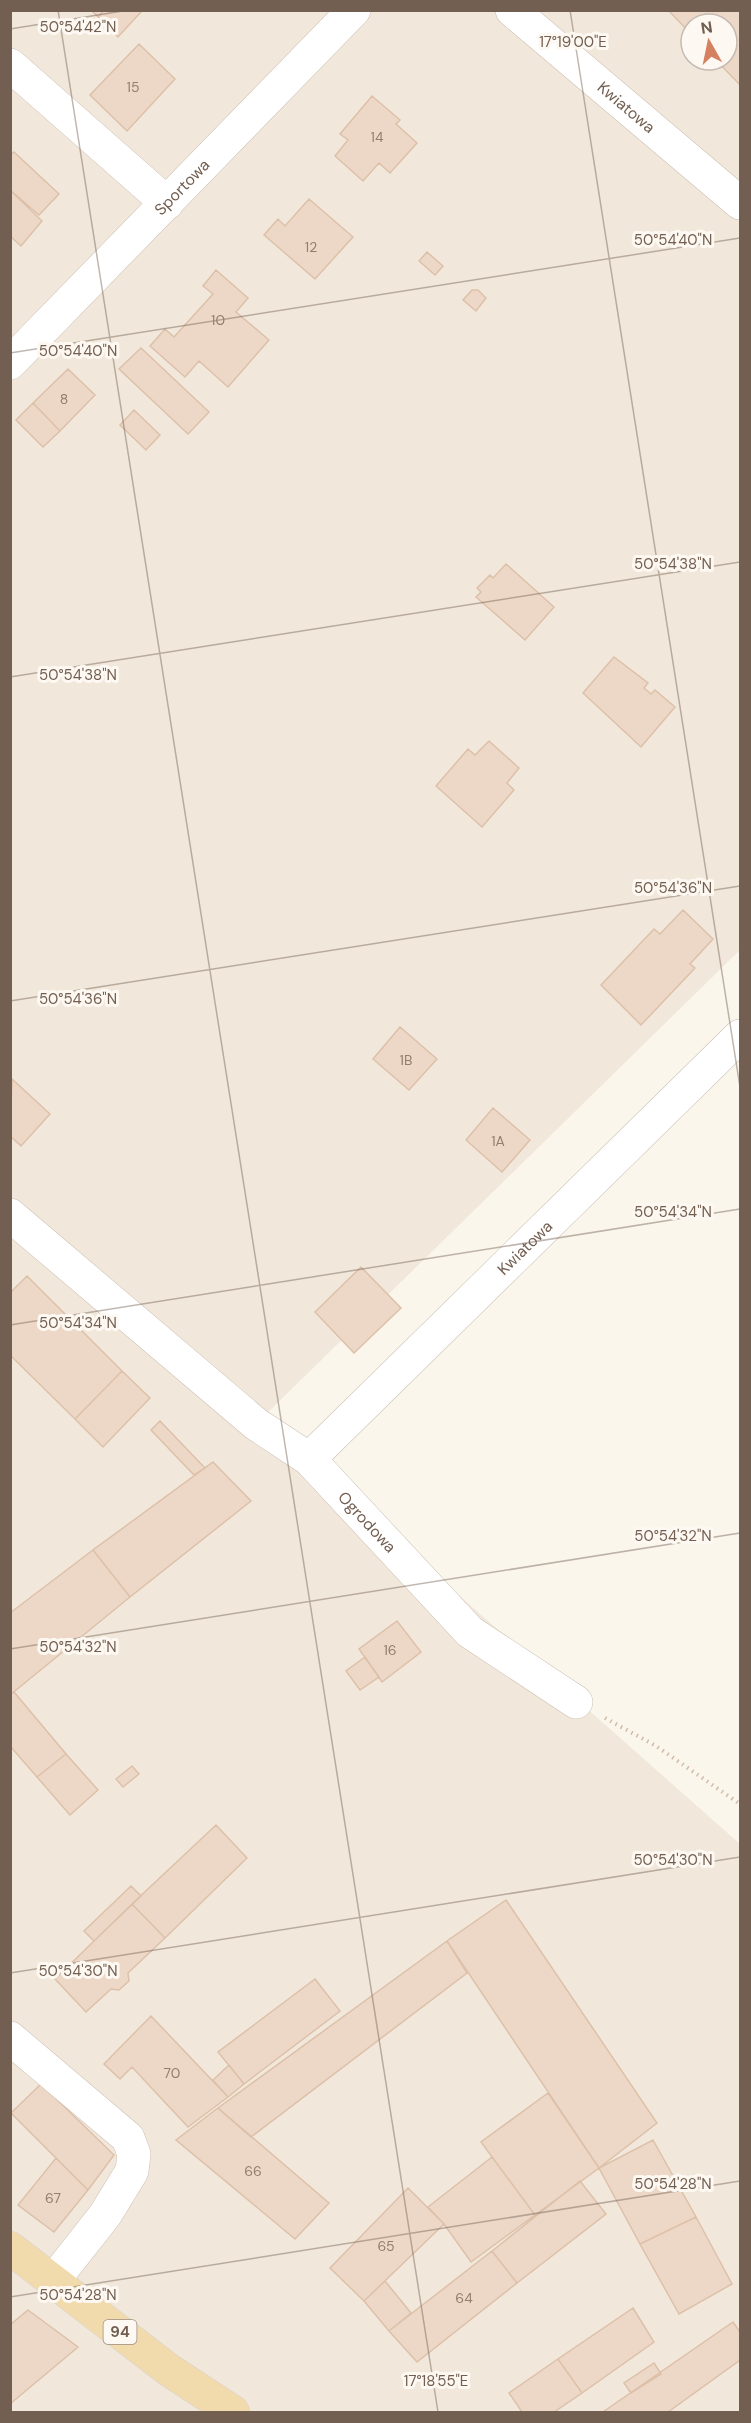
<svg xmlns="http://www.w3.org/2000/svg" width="751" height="2423" font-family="'DM Sans',sans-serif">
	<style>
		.residential { fill: #f1e8db; fill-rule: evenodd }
		.building { fill: #edd8c7; stroke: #ddc0a9; stroke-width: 1.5 }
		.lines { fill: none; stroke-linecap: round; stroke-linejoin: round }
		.minor-casing { stroke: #ccbfb2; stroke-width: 34 }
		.major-casing { stroke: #d8d2ce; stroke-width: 34 }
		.path { stroke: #d2bba9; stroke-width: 4; stroke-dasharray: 1.5 4.5; stroke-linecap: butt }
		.minor { stroke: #fff; stroke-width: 33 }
		.major { stroke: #f1dbad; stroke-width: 33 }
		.ticks { fill: none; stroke: #735f51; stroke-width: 1.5; stroke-opacity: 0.45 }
		.labels { text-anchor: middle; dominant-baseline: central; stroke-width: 6; stroke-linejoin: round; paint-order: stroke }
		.number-label { font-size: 14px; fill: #927d6e }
		.shield { fill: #fdf9f2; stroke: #9c8d81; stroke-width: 1.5 }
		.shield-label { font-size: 15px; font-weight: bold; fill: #735f51 }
		.street-label { font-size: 16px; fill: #735f51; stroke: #fdf9f2 }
		.ticks-label { font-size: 15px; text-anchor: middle; fill: #735f51; stroke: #fdf9f2; stroke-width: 6; stroke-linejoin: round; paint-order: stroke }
	</style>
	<rect width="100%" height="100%" fill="#faf6ec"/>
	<path class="residential" d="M11 11H740V950L256 1424 322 1474 740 1844V2412H11ZM691 24H727V60H691Z"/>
	<path class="building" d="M91 10H104L98 17Z
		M104 10H139L141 12 118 37 98 17Z
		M668 10H740V85L716 60H727V24H691V34Z
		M139 44 175 79 127 131 90 95Z
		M372 96 400 120 396 124 417 143 390 173 379 163 363 181 335 156 348 140 340 134Z
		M14 152 59 194 39 215 10 190V155Z
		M10 190 42 221 21 246 10 236Z
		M309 199 353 237 315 279 264 235 278 219 285 226Z
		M427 252 443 266 435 275 419 261Z
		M216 270 248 298 236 312 269 340 228 387 199 361 185 377 150 346 165 329 174 337 213 294 203 286Z
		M472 290H478L486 298 476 311 463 300Z
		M141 348 209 412 188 434 119 369Z
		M68 369 95 395 60 431 33 403Z
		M33 403 60 431 43 447 16 420Z
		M134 410 160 435 146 450 120 425Z
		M506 564 554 607 525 640 476 597 481 592 477 588 490 575 493 578Z
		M614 657 648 683 644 688 651 694 655 690 675 707 641 747 583 693Z
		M489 741 519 768 507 783 514 790 482 827 436 786 468 749 475 755Z
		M683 910 713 939 690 964 695 968 641 1025 601 985 654 929 660 934Z
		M400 1027 437 1059 409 1090 373 1059Z
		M12 1079 50 1114 21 1146 10 1136Z
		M493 1108 530 1140 502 1172 466 1140Z
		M361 1267 401 1308 354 1353 315 1312Z
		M27 1276 122 1371 75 1419 10 1355V1293Z
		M122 1371 150 1398 103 1447 75 1419Z
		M160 1421 205 1468 194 1475 151 1430Z
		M213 1462 251 1501 130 1597 93 1550Z
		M93 1550 130 1597 10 1695V1613Z
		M397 1621 421 1652 382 1682 359 1649Z
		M365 1657 379 1677 360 1690 346 1671Z
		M14 1692 66 1754 37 1777 10 1746V1695Z
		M66 1754 98 1790 70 1815 37 1777Z
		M132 1766 139 1774 123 1787 116 1779Z
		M216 1825 247 1858 165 1938 132 1904Z
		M131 1886 141 1896 94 1941 84 1931Z
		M506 1900 657 2123 599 2168 447 1941Z
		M132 1904 165 1938 128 1973 129 1981 119 1990 111 1989 86 2012 55 1979Z
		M447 1941 467 1973 251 2137 218 2108Z
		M315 1979 340 2011 244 2084 218 2052Z
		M151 2016 228 2097 188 2127 132 2067 120 2079 104 2064Z
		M229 2065 244 2084 228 2097 213 2080Z
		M41 2084 114 2155 88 2190 11 2113Z
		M548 2093 599 2168 535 2215 481 2142Z
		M218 2108 329 2203 295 2239 176 2140Z
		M653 2140 696 2217 640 2244 599 2168Z
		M492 2157 535 2215 471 2262 444 2224 428 2207Z
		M56 2158 88 2190 54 2232 18 2205Z
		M580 2181 606 2214 517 2283 492 2251Z
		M408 2188 444 2224 364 2301 330 2268Z
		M696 2217 732 2284 679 2314 640 2244Z
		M492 2251 517 2283 417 2362 389 2331Z
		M385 2281 411 2313 389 2331 364 2301Z
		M633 2308 654 2342 582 2393 558 2359Z
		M28 2310 78 2347 10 2404V2325Z
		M733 2322 740 2332V2360L668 2412H603Z
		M558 2359 582 2393 554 2412H522L509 2393Z
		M654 2363 661 2374 631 2393 624 2383Z"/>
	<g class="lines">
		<defs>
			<g id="minor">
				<path id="s1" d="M512 10 740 203"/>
				<path d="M10 65 167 203"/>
				<path id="s2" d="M10 363 354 10"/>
				<path id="s3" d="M10 1215 256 1424 309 1459 470 1632 576 1702"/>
				<path id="s4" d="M309 1459 740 1036"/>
				<path d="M10 2038 128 2138 134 2154 132 2171 105 2215 53 2281"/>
			</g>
			<path id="major" d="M10 2248 169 2370 233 2412"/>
		</defs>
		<use href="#minor" class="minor-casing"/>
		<use href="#major" class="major-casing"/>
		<path class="path" d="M605 1718 656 1746 740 1804"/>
		<use href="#minor" class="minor"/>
		<use href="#major" class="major"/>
	</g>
	<path class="ticks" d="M58 10 438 2412M570 10 740 1087M10 29 129 10M10 353 740 238M10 677 740 562M10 1001 740 886M10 1325 740 1209M10 1649 740 1533M10 1973 740 1857M10 2297 740 2181"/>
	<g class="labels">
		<g class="number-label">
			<text x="133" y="87">15</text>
			<text x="377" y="137">14</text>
			<text x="311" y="247">12</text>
			<text x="218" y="320">10</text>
			<text x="64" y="399">8</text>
			<text x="406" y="1060">1B</text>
			<text x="498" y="1141">1A</text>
			<text x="390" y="1650">16</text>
			<text x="172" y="2073">70</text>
			<text x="253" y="2171">66</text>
			<text x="53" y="2198">67</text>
			<text x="386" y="2246">65</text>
			<text x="464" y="2298">64</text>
		</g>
		<rect class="shield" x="103.5" y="2320" width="33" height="24" rx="4.5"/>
		<g class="shield-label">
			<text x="120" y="2332">94</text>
		</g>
		<g class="street-label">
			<text stroke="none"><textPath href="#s1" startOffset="150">Kwiatowa</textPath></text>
			<text stroke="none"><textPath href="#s2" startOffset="246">Sportowa</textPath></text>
			<text stroke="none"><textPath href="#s4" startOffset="302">Kwiatowa</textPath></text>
			<text stroke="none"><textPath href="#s3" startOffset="472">Ogrodowa</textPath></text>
		</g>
	</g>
	<g class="ticks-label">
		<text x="78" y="32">50°54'42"N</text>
		<text x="573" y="47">17°19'00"E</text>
		<text x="673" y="245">50°54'40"N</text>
		<text x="78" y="356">50°54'40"N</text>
		<text x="673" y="569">50°54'38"N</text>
		<text x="78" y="680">50°54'38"N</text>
		<text x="673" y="893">50°54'36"N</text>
		<text x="78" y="1004">50°54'36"N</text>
		<text x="673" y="1217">50°54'34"N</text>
		<text x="78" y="1328">50°54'34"N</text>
		<text x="673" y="1541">50°54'32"N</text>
		<text x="78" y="1652">50°54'32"N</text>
		<text x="673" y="1865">50°54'30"N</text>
		<text x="78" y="1976">50°54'30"N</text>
		<text x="673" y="2189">50°54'28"N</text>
		<text x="78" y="2300">50°54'28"N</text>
		<text x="436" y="2386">17°18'55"E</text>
	</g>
	<rect width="751" height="2423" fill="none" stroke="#735f51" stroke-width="24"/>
	<g transform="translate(709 42) rotate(351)"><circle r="28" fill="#fdf9f2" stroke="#c6bbb2" stroke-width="1.5"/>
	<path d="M0-4.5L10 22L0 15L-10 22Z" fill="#d58160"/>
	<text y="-9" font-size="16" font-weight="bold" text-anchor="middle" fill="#735f51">N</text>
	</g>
</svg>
